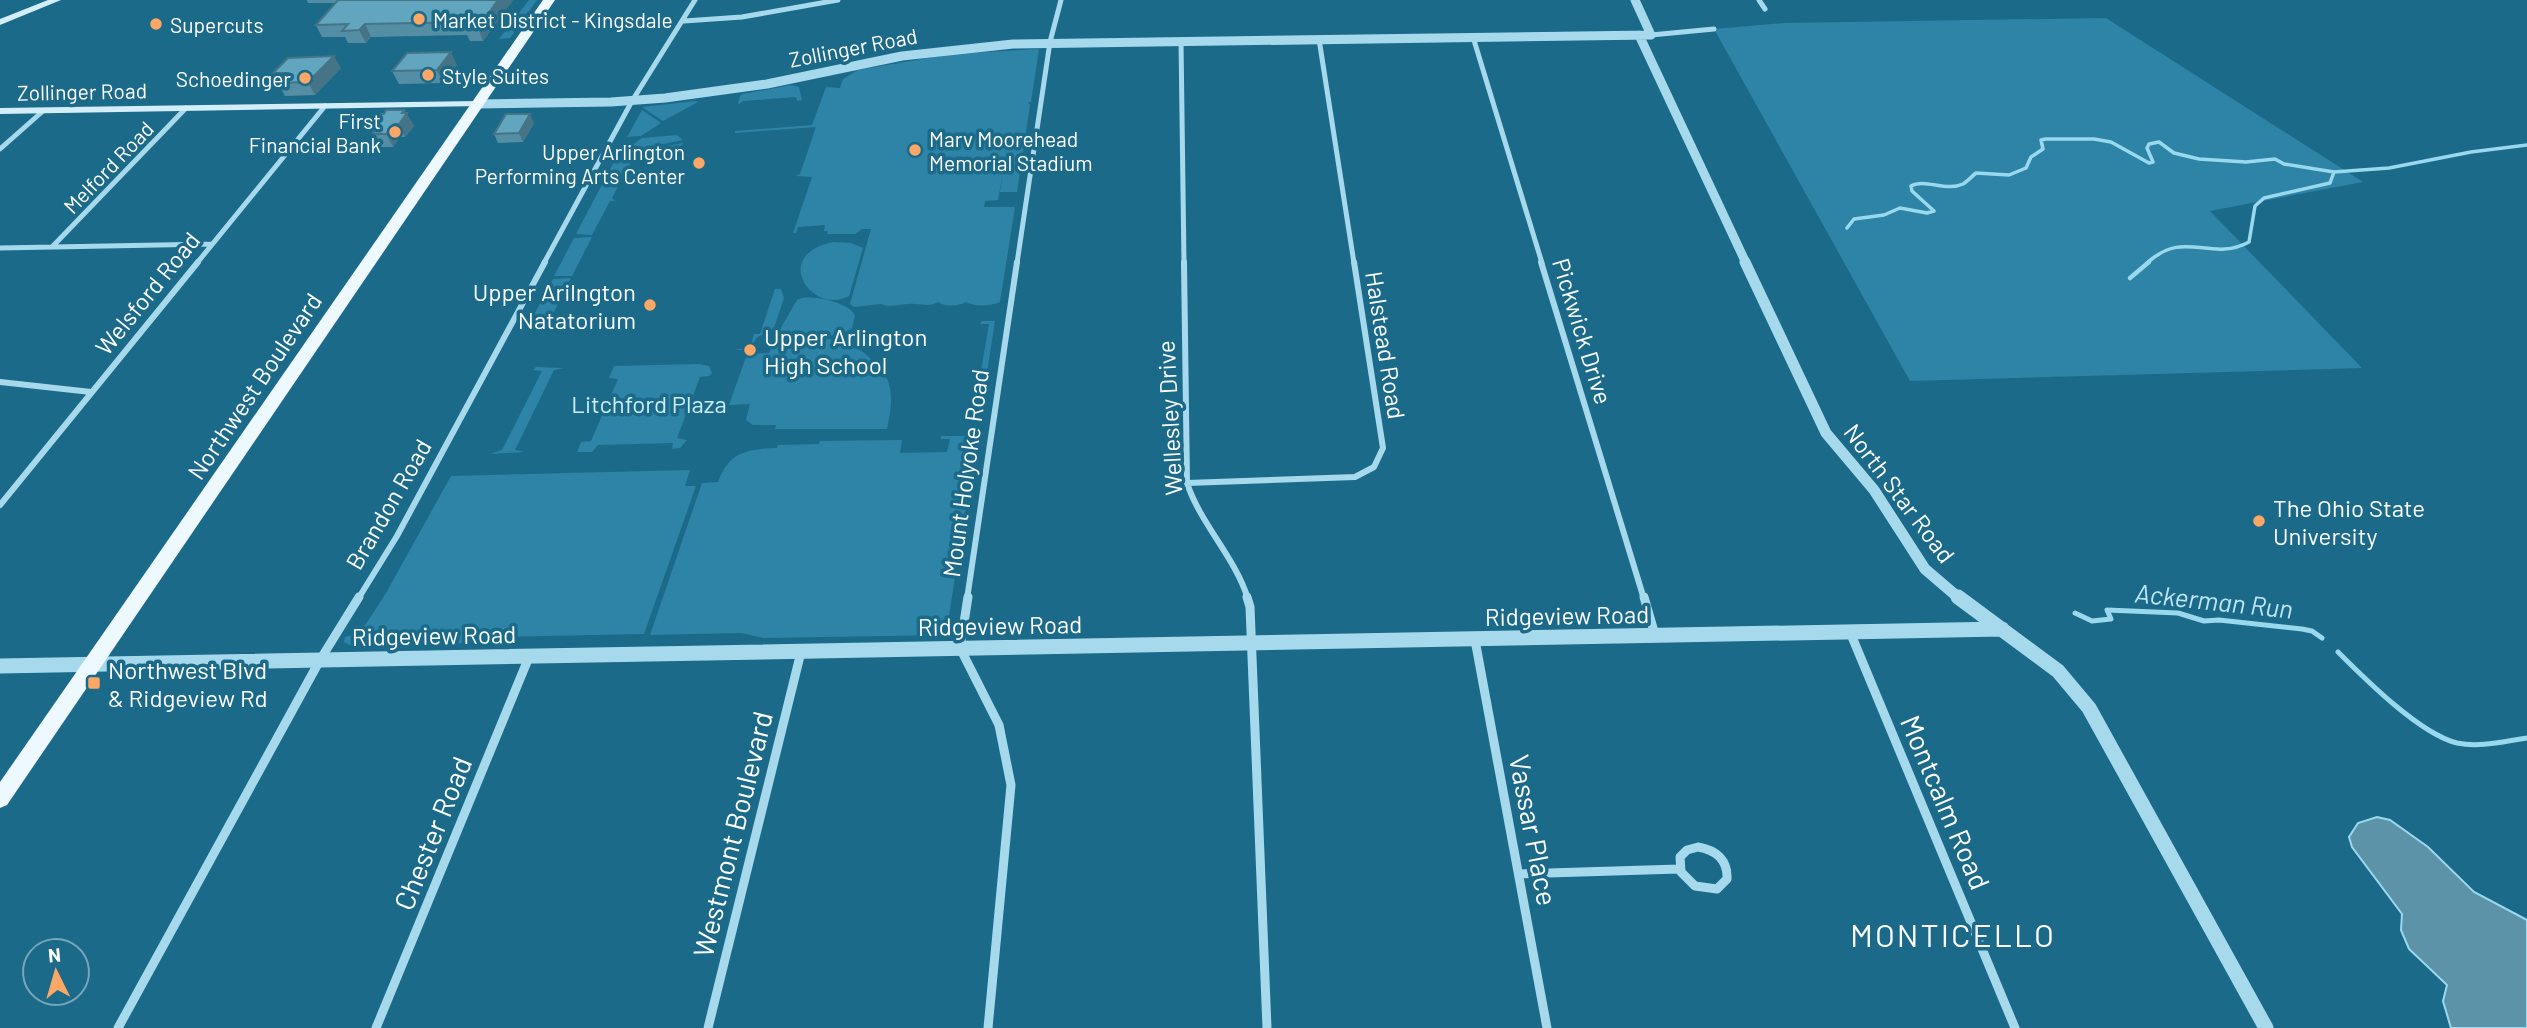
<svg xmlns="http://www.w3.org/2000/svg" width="2527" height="1028" font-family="Barlow,sans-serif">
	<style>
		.green { fill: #2d84a6 }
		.water { fill: #5d93a8; stroke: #9ad8ee; stroke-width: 2 }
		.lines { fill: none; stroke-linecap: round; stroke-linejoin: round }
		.stream-far2 { stroke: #9ad8ee; stroke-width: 3.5 }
		.stream-far1 { stroke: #9ad8ee; stroke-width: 4.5 }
		.stream { stroke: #9ad8ee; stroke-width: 5 }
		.minor-far2 { stroke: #a7d9ec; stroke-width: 5 }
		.minor-far1 { stroke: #a7d9ec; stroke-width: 6 }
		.minor { stroke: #a7d9ec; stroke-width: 9 }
		.tertiary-far2 { stroke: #a7d9ec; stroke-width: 9 }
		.tertiary-far1 { stroke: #a7d9ec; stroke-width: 11 }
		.tertiary { stroke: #a7d9ec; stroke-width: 15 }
		.secondary { fill: #d3eef9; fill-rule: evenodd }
		.primary { fill: #edf9ff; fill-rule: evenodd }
		.wall { fill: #548ea4 }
		.shaded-wall { fill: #457486 }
		.building { fill: #62a5bf; stroke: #457486; stroke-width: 2 }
		.poi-dot { fill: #fca765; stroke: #1c6a8a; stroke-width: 2.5 }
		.labels { text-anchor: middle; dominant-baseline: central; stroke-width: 7; stroke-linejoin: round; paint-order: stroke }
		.far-poi-label { font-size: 21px; fill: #fff; stroke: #1c6a8a; text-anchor: start }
		.far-street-label { font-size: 21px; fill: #fff; stroke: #1c6a8a }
		.poi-label { font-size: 24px; fill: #fff; stroke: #1c6a8a; text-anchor: start }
		.street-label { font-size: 24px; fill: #fff; stroke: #1c6a8a }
		.park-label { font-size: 24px; fill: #cdedf9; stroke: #1c6a8a }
		.water-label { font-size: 26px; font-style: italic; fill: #bee6f5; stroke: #1c6a8a }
		.near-street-label { font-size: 28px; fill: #fff; stroke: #1c6a8a }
		.near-neighbourhood-label { font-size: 32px; letter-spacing: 2px; fill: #fff; stroke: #1c6a8a }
	</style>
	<rect width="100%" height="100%" fill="#1c6a8a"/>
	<path class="green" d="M529 0H537L510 38 499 39Z
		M2106 18 2363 182 2210 211 2362 368 1910 381 1714 29 1784 23Z
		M1039 49 1031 102H1028L1030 105 1017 192H1000L1003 172 998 200 985 201 984 207H1015L1000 302C991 306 974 307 966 302 959 306 944 307 938 302 928 308 919 303 909 304 899 304 891 308 881 304L854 307 850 304 871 229H862L855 234H827L828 231H824L825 225 798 227 796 233H793L812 177 796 176 800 174 816 127 735 133V131L812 125 826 87 840 88 843 79 858 70 951 54Z
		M791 85 799 87 802 100 797 101 796 97 743 101 738 105 740 96 743 94Z
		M696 101 698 102 663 121 642 107Z
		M642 110 661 123 641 136 627 137Z
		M677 135 683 140 622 152 642 138Z
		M683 143 673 158 676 159 632 160 612 198 615 201H610L592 235 576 234 617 156Z
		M592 237 572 276H554L574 238Z
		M833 242 851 243 863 248 849 296C812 316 770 255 833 242Z
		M571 278 564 290 569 291 563 294 547 326H528L553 279Z
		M775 289H781L784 298 774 328 756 338 751 350H735L750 347 754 334H760Z
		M802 298C816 296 847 302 855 315L852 328C838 341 796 335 779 331L797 300Z
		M982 321H995L981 411 980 415 964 416 965 413 974 412 989 324H980Z
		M781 335C812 337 868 335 881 377L886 376C894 394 891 410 887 429H775L776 425H753L746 420 750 404 729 405 747 354 769 353 777 336Z
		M699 364 709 366 712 373 709 376 700 377 677 438 687 440 680 448 672 449 673 443 598 445 592 452H577L581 442 591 441 618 379 609 378 614 366Z
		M536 367 565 368 554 370 515 450 525 452 490 454 502 450 542 371 533 370Z
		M941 436H977L946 635 763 638 741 633 650 635 702 483 718 482C729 452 746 449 777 448L778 445 819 444 820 441 902 440 900 453 947 452 950 439H941Z
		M690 470 685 486H696L644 634 498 637 473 643 350 645 344 642 345 637 360 633 386 593 451 476Z"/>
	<path class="water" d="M2377 817 2390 820 2428 847 2474 892 2527 920V1028H2451L2443 1001 2447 985 2409 949 2401 930 2402 914 2352 847 2349 837 2358 823Z"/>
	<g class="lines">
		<path class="stream-far2" d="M1847 228 1854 219 1884 215 1900 208 1927 213 1934 211 1912 191 1911 186C1925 178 1946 192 1963 184 1967 182 1972 176 1976 173L2009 175 2026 168 2031 157 2043 149 2041 140 2046 139H2094L2111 142 2149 163 2153 162 2147 148 2149 144 2159 142 2174 153 2199 159 2246 162 2275 159 2284 164 2334 172 2389 168 2471 152 2527 145
			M2147 263C2185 228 2210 263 2249 242L2255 206 2264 198 2330 183 2334 172"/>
		<path class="stream-far1" d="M2130 278 2149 262"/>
		<path class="stream" d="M2075 613 2092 621 2111 619 2107 610 2178 613 2204 621 2219 620 2302 629 2312 631 2322 638
			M2338 652C2365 679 2420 734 2457 743 2480 748 2505 741 2527 738"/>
		<path class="minor-far2" d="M1759 0 1765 9
			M684 21 742 17 838 0
			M1651 35 1714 29
			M1473 37 1542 263
			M1319 39 1354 263
			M1181 41 1184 263
			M0 149 43 111
			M52 247 186 108
			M0 248 212 244
			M197 263 325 106
			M544 263 632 101 695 0
			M1017 263 1050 42 1061 0"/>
		<path class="minor-far1" d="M1184 262 1187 483C1201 525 1235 557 1248 599
			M1541 262 1644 599
			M0 382 91 392
			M1187 483 1355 477 1374 467 1383 448 1354 262
			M0 505 198 262
			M358 599 397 536 545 262
			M967 599 1017 262"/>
		<path class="minor" d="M968 597 960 648 999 725 1011 785 988 1028
			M1247 597 1250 607 1267 1028
			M1644 597 1655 635
			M1850 632 2015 1028
			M1475 640 1547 1028
			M1698 847C1716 850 1728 860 1727 879L1717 889 1695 886 1681 872 1680 857 1687 850Z
			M1519 874 1679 869
			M118 1028 320 660 359 597
			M376 1028 529 657
			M708 1028 801 652"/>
		<path class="tertiary-far2" d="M1639 35 1746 263
			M478 104 611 102 665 98 767 84 902 56 1013 44 1651 35 1635 0"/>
		<path class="tertiary-far1" d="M1745 262 1826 433 1874 490 1925 569 1960 599"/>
		<path class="tertiary" d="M1958 597 2058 671 2089 708 2266 1028
			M0 666 2002 629"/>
		<path class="secondary" d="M48 0H61L0 25V19Z
			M478 101 482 102V106L0 114V108Z"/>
		<path class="primary" d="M543 0H555L7 805 0 808V782Z"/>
	</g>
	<path class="wall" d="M307 0H513L483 41H470L467 35 371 37 366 43H348L345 37H322L316 25 335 3H308Z
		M457 65 443 83 399 84 392 71Z
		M341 68 315 95 285 96 273 73Z
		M406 113 414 126 405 137H400L393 147H380L369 125Z
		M534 123 523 142 498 143 494 134Z"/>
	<path class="shaded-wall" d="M498 0H513L483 41 478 28Z
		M365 24 371 37 366 43 359 30Z
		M451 52 457 65 443 83 437 70Z
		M334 56 341 68 315 95 308 82Z
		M404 110 414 126 405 137 399 124 402 113Z
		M530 114 534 123 523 142 519 133Z
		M394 124 400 137 393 147 386 134Z"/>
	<path class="building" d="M338 0H498L478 28H465L469 22 365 24 359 30 342 31 348 24 316 25Z
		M451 52 437 70 392 71 407 53Z
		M334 56 308 82 278 83 287 73H273L288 58Z
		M386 110H404L402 113H407L399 124H394L386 134H373L377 128H373L375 125H369L378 114H384Z
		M506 114H530L519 133 494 134Z"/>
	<g class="poi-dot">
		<circle cx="419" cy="19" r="7"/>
		<circle cx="156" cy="24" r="7"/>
		<circle cx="428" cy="75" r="7"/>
		<circle cx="305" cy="78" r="7"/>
		<circle cx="395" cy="132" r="7"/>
		<circle cx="915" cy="150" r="7"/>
		<circle cx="699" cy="163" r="7"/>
		<circle cx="650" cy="305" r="7"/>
		<circle cx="750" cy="350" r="7"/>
		<circle cx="2259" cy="521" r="7"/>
		<rect x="87" y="676" width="14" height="14" rx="3.5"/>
	</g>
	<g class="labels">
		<g class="far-poi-label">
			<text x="433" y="19">Market District - Kingsdale</text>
			<text x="170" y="24">Supercuts</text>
			<text x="442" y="75">Style Suites</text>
			<text x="291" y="78" text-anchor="end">Schoedinger</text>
			<text x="381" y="120" text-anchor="end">First<tspan x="381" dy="24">Financial Bank</tspan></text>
			<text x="929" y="138">Marv Moorehead<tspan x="929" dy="24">Memorial Stadium</tspan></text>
			<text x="685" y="151" text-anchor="end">Upper Arlington<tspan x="685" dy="24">Performing Arts Center</tspan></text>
		</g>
		<g class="far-street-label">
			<text transform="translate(853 47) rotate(-11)">Zollinger Road</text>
			<text transform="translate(82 91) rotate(-1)">Zollinger Road</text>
			<text transform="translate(108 167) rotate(-46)">Melford Road</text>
		</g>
		<g class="poi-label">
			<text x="636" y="291" text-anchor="end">Upper Arilngton<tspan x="636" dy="28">Natatorium</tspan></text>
			<text x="764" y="336">Upper Arlington<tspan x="764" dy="28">High School</tspan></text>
			<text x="2273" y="507">The Ohio State<tspan x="2273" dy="28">University</tspan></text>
			<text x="108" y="669">Northwest Blvd<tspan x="108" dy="28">&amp; Ridgeview Rd</tspan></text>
		</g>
		<g class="street-label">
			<text transform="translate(147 293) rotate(-51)">Welsford Road</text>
			<text transform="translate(1583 331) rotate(73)">Pickwick Drive</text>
			<text transform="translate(1386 345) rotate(81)">Halstead Road</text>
			<text transform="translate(254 386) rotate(-56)">Northwest Boulevard</text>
			<text transform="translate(1169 418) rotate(-93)">Wellesley Drive</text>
			<text transform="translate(965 473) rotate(-82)">Mount Holyoke Road</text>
			<text transform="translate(1900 493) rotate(53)">North Star Road</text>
			<text transform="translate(388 504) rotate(-60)">Brandon Road</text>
			<text transform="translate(1567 615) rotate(-1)">Ridgeview Road</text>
			<text transform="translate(1000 625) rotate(-1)">Ridgeview Road</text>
			<text transform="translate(434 635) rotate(-1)">Ridgeview Road</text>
		</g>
		<g class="park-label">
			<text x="649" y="403">Litchford Plaza</text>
		</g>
		<g class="water-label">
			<text transform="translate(2214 600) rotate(6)">Ackerman Run</text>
		</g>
		<g class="near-street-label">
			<text transform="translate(1946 802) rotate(67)">Montcalm Road</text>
			<text transform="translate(1534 830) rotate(79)">Vassar Place</text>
			<text transform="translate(432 833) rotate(-68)">Chester Road</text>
			<text transform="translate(732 834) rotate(-76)">Westmont Boulevard</text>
		</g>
		<g class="near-neighbourhood-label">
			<text x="1953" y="934">MONTICELLO</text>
		</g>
	</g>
	<g transform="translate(56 972) rotate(355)"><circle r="33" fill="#1c6a8a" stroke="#77a6b9" stroke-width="2"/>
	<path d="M0-5L12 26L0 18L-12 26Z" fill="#fca765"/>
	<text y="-10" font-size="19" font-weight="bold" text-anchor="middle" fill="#ffffff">N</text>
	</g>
</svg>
